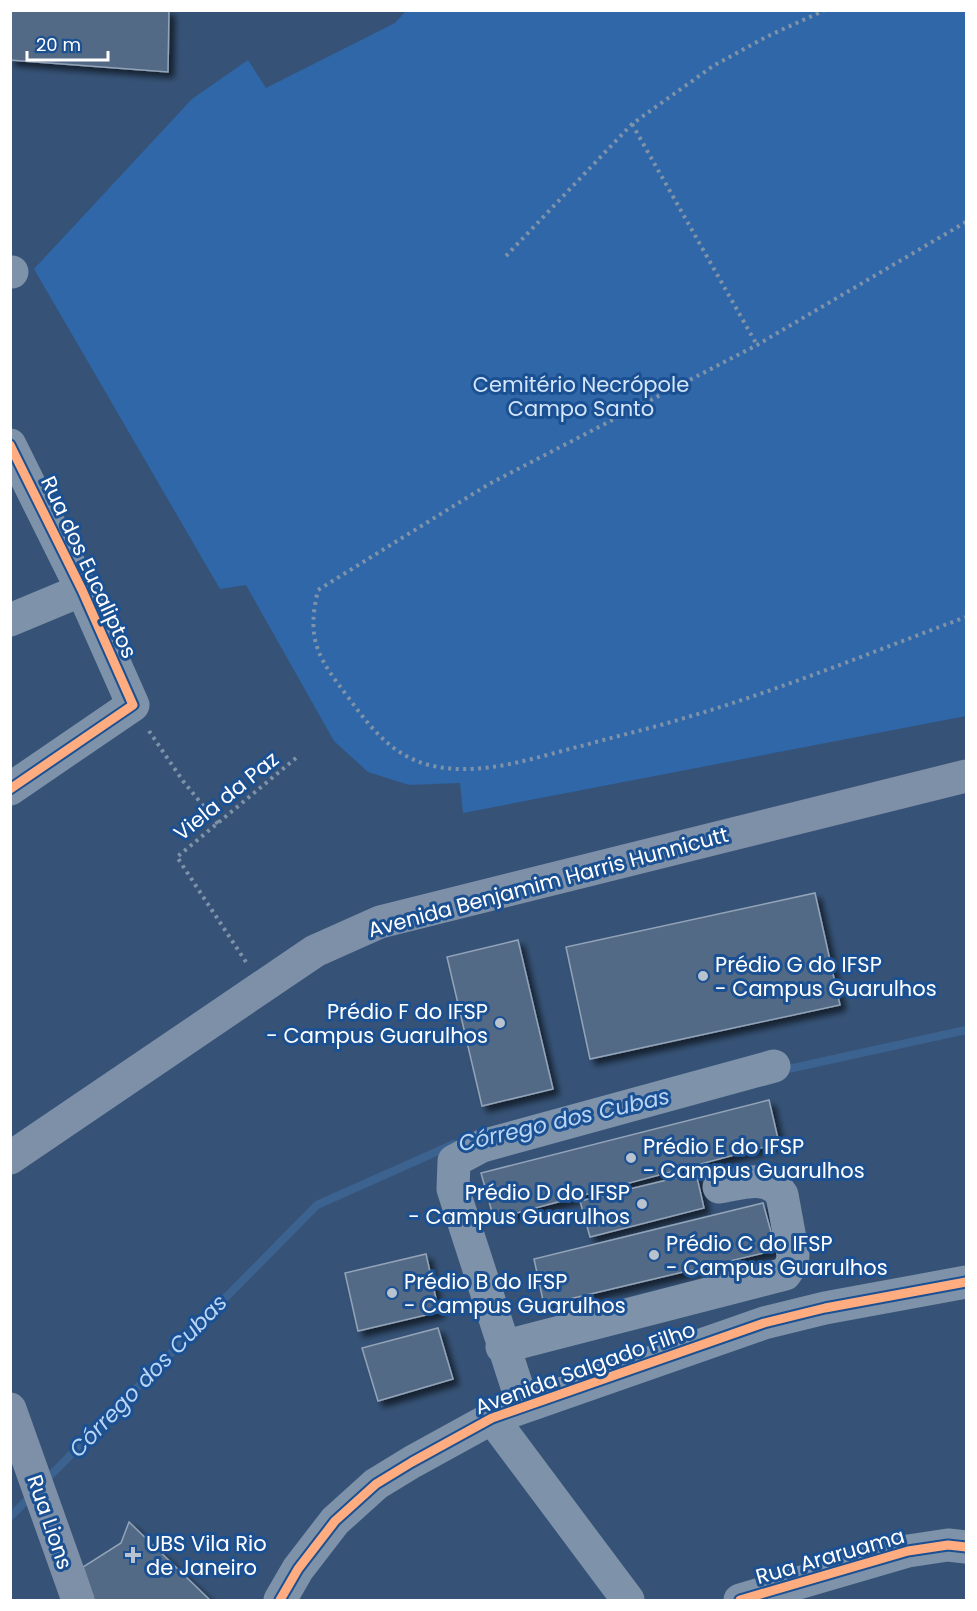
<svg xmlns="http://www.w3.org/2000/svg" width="977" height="1611" font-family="Poppins,sans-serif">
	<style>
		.green { fill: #2f67a8 }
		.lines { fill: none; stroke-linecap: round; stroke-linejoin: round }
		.stream { stroke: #3c6290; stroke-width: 8 }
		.building { fill: #536a86; stroke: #93a4b8; stroke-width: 1.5; filter: url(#shadow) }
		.path { stroke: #7e93aa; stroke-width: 4; stroke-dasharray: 3 4.5; stroke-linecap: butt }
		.minor { stroke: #7e93aa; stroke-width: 33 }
		.major { stroke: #7d90a8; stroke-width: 33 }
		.cycleway-casing { stroke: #1b5092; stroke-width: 13 }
		.cycleway { stroke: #ffac80; stroke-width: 9 }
		.poi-dot { fill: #b9c3cf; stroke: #1b5092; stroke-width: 2 }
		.labels { text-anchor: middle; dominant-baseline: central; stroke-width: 6; stroke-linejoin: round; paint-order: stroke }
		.park-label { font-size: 21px; fill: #d2e5fa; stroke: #1b5092 }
		.street-label { font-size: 21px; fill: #fff; stroke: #1b5092 }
		.poi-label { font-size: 21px; fill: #fff; stroke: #1b5092; text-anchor: start }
		.water-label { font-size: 22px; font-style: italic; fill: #b8d5f6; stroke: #1b5092 }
	</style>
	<defs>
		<filter id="shadow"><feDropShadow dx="5.5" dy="5.5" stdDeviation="3" flood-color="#0009"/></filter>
	</defs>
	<rect width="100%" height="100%" fill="#365377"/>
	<path class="green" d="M406 11H966V716L463 813 460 783 409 785 368 772 334 741 246 585 220 589 34 269 192 99 248 60 266 88 395 23Z"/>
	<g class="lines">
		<path class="stream" d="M779 1071 966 1030
			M44 1482 317 1205 454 1144
			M10 1517 33 1494"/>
	</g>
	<path class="building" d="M10 10H169L168 72 10 60Z
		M815 893 840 1005 590 1059 566 947Z
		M518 940 553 1089 482 1106 447 957Z
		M769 1100 779 1143 494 1219 481 1173Z
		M696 1173 704 1208 590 1237 580 1201Z
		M763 1203 776 1250 544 1305 534 1259Z
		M426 1254 439 1312 358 1331 345 1273Z
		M438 1328 453 1379 378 1401 362 1348Z
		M129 1522 210 1600H94L83 1567 121 1543Z"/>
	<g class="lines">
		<path class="path" d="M632 124 757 345
			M966 222 757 345 489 484 318 590C306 640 318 658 348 697 370 727 391 755 429 765 480 778 536 757 585 745 617 736 649 729 681 719 778 691 872 652 966 617
			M506 256 632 124 713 66 766 37 825 10
			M149 731 183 781 218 824
			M246 962 177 857 296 758"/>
		<path class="minor" d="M10 272H12
			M10 445 82 590 133 705 10 789
			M10 620 82 590
			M502 1347 785 1274 792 1264 793 1255 782 1195C769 1173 740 1184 719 1187
			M523 1405 453 1189 454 1161 482 1146 774 1066
			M492 1418 628 1600
			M280 1600 298 1569 335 1521 376 1484 412 1462 492 1418 764 1323 825 1308 966 1282
			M740 1600 908 1551 948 1545 966 1547"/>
		<path class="major" d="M10 1158 315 951 380 922 966 776
			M10 1409 78 1600"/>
		<defs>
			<path id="cycleway" d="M10 445 82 590 133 705 10 789
				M280 1600 298 1569 335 1521 376 1484 412 1462 492 1418 764 1323 825 1308 966 1282
				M740 1600 908 1551 948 1545 966 1547"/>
		</defs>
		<use href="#cycleway" class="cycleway-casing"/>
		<use href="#cycleway" class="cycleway"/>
	</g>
	<g class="poi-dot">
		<circle cx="703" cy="976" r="6"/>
		<circle cx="500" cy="1023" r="6"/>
		<circle cx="631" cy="1158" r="6"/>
		<circle cx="642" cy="1204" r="6"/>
		<circle cx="654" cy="1255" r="6"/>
		<circle cx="392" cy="1293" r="6"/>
		<path d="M130 1546h6v6h6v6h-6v6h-6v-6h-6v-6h6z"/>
	</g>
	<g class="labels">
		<g class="park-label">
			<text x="581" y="384">Cemitério Necrópole<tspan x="581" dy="24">Campo Santo</tspan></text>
		</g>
		<g class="street-label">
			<text transform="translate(89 567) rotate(65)">Rua dos Eucaliptos</text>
			<text transform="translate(226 796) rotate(-39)">Viela da Paz</text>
			<text transform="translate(548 882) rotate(-15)">Avenida Benjamim Harris Hunnicutt</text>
			<text transform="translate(585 1368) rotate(-20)">Avenida Salgado Filho</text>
			<text transform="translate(50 1522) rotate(71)">Rua Lions</text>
			<text transform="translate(830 1556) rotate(-16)">Rua Araruama</text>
		</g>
		<g class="poi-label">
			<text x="715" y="964">Prédio G do IFSP<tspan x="715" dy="24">- Campus Guarulhos</tspan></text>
			<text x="488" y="1011" text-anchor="end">Prédio F do IFSP<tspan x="488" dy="24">- Campus Guarulhos</tspan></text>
			<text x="643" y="1146">Prédio E do IFSP<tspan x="643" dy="24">- Campus Guarulhos</tspan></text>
			<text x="630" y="1192" text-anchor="end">Prédio D do IFSP<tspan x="630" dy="24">- Campus Guarulhos</tspan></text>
			<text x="666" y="1243">Prédio C do IFSP<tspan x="666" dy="24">- Campus Guarulhos</tspan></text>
			<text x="404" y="1281">Prédio B do IFSP<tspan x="404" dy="24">- Campus Guarulhos</tspan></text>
			<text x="146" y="1543">UBS Vila Rio<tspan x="146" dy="24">de Janeiro</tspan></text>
		</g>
		<g class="water-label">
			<text transform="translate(564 1120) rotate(-13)">Córrego dos Cubas</text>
			<text transform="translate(148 1376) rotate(-46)">Córrego dos Cubas</text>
		</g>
	</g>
	<rect width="977" height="1611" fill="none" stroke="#ffffff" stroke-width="24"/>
	<path d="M27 51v9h81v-9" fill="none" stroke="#ffffff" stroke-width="3"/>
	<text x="36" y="51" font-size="18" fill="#ffffff" stroke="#1b5092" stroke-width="4.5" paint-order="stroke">20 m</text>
</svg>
